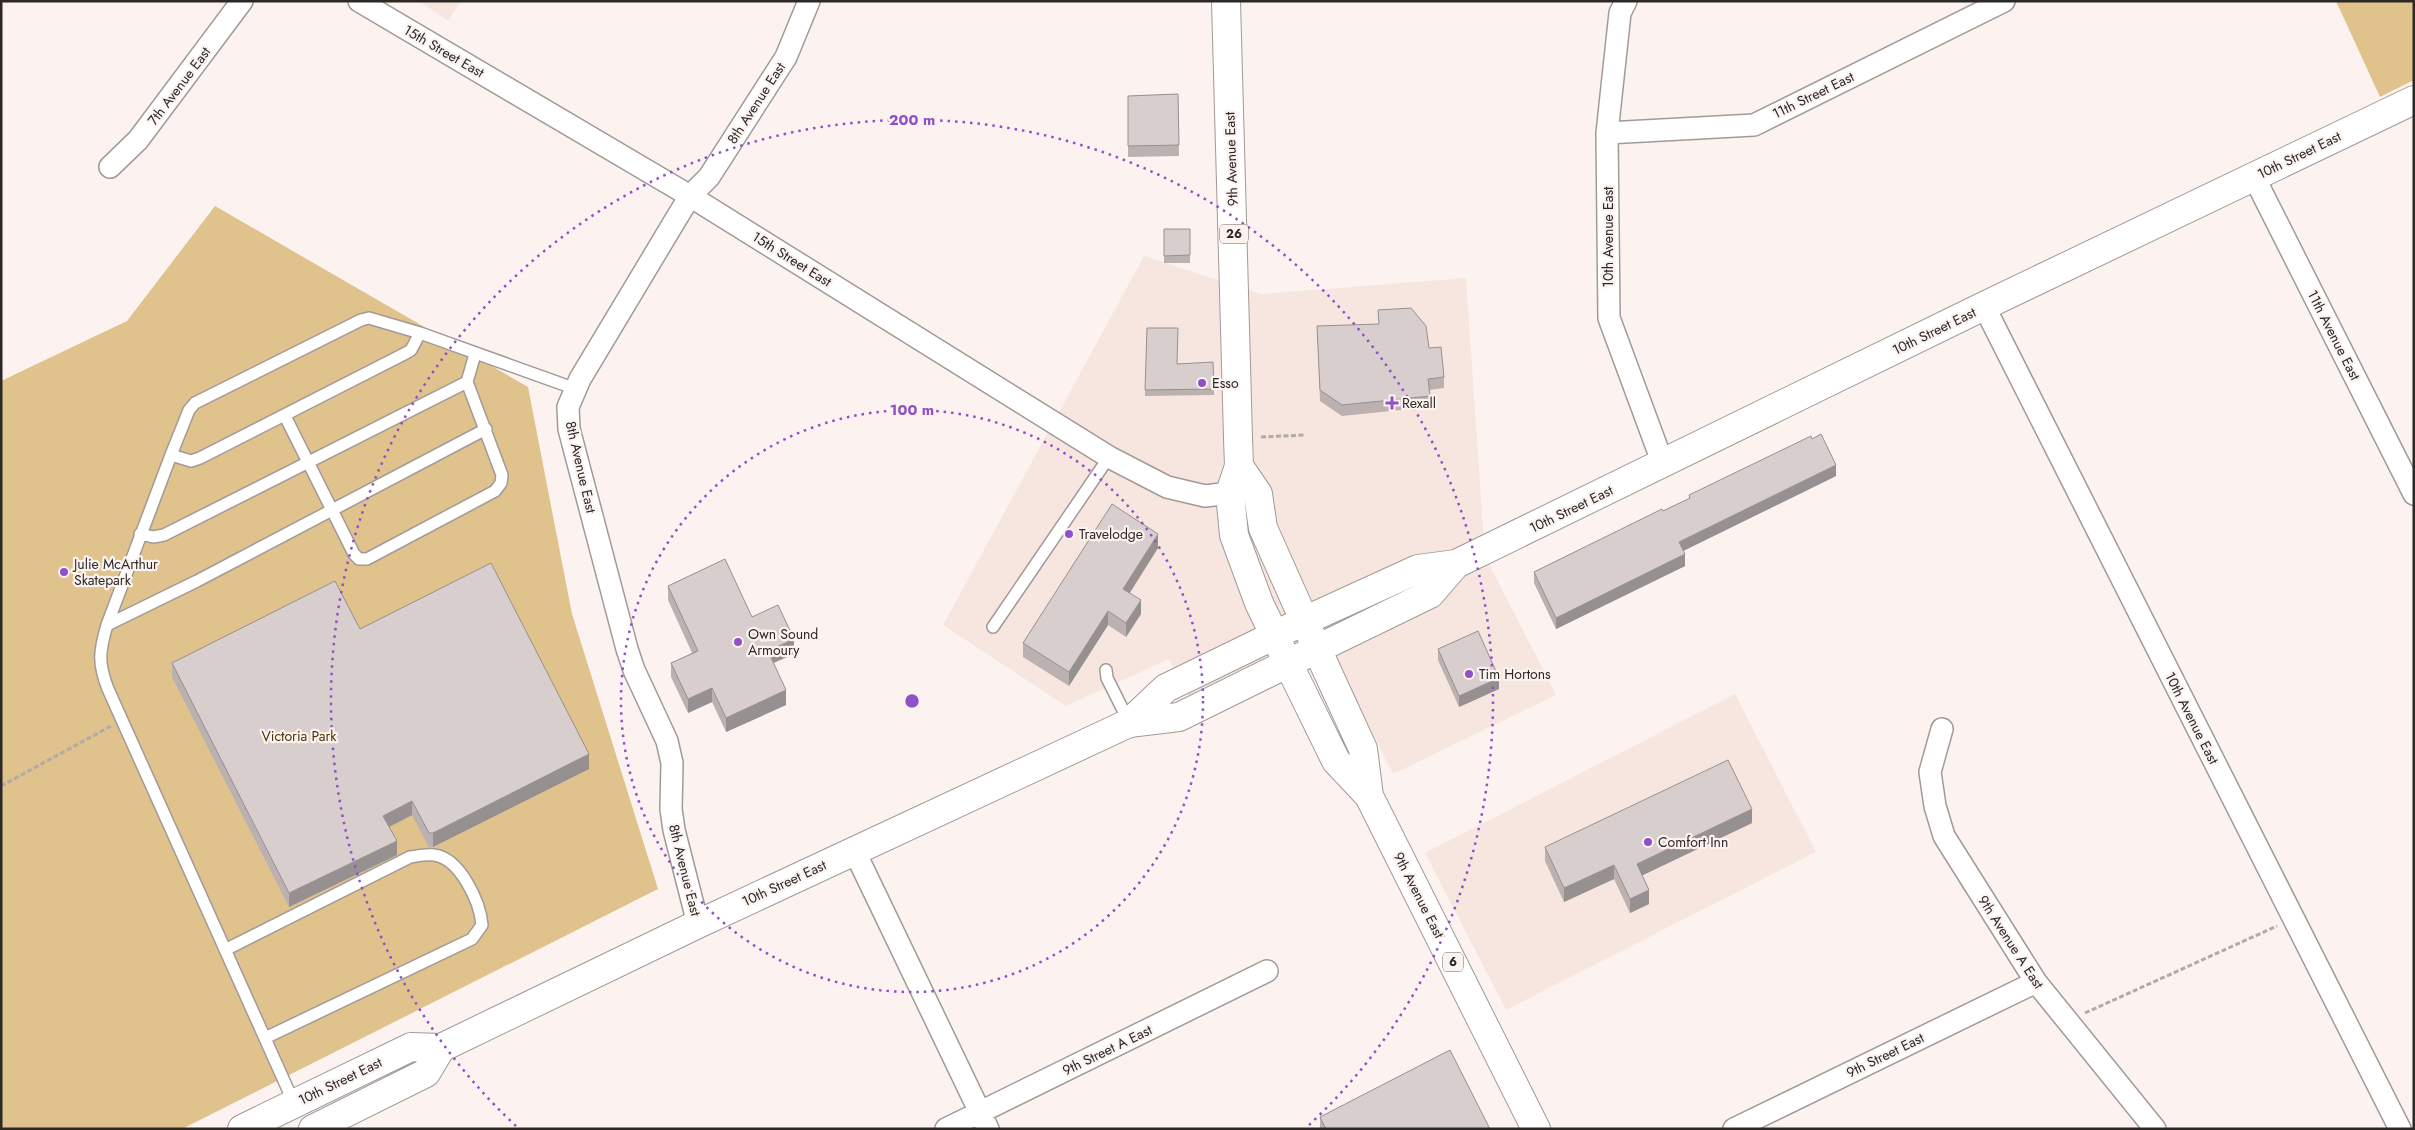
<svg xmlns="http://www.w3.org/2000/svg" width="2415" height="1130" font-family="Jost,sans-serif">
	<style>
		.built { fill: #f7e6df }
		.green { fill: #dfc28c }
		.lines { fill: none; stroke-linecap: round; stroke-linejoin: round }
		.lane-casing { stroke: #a29a97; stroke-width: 14 }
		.street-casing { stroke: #a29a97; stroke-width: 24 }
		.secondary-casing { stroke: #a29a97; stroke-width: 30 }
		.primary-casing { stroke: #a29a97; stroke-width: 30 }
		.highway-casing { stroke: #a29a97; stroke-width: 30 }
		.path { stroke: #b1aaa8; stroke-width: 3; stroke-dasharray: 5 2.5; stroke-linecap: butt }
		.lane { stroke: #fff; stroke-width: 11 }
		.street { stroke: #fff; stroke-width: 21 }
		.secondary { stroke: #fff; stroke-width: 28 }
		.primary { stroke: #fff; stroke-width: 28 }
		.highway { stroke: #fff; stroke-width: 28 }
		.wall { fill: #bab1b0 }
		.shaded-wall { fill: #979090 }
		.building { fill: #d8cecd; stroke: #979090 }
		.ring { fill: none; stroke: #8f51c7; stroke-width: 2.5; stroke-dasharray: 2.5 5 }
		.poi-dot { fill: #8f51c7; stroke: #fcf3f0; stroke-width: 2 }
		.labels { text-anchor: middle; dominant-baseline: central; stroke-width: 4.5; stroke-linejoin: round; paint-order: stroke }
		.shield { fill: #fcf3f0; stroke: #6a6563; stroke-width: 1 }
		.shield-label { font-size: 12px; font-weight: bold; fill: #2b2826 }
		.street-label { font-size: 14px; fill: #2b2826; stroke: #fcf3f0 }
		.poi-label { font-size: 14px; fill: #2b2826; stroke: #fcf3f0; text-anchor: start }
		.park-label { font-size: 14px; fill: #4c3600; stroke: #fcf3f0 }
		.centre { fill: #8f51c7; stroke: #fcf3f0; stroke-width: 2.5 }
		.ring-label { font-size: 15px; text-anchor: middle; font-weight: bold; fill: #8f51c7; stroke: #fcf3f0; stroke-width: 4.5; stroke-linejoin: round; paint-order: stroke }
	</style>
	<rect width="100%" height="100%" fill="#fcf3f0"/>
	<path class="built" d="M419 1H461L448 21Z
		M1144 256 1261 294 1466 278 1485 556 1556 695 1393 774 1324 635 1191 701 1169 659 1066 706 943 625Z
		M1735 694 1816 852 1506 1010 1425 853Z"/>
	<path class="green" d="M2336 1H2414V80L2380 97Z
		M215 206 528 387 572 614 658 889 182 1129H1V381L127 321Z"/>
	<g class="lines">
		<defs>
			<path id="lane" d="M285 416 354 554 359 559H367L495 491 501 483 502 475 467 382 475 354
				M171 455 191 461 200 458 406 353 411 350 420 333
				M140 534 153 537 164 535 467 382
				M107 625 171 455 189 410 195 403 361 320 369 318 420 333 576 389
				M993 627 1109 457
				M1106 670 1107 678 1129 722
				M225 950 410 857C417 856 426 854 434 855 460 858 480 902 482 925L472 939 265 1038
				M294 1103 108 689C98 663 99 652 107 625L197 581 486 429"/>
			<path id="street" d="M359 1 690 196 1109 457 1167 487 1205 496 1230 493
				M1626 1 1620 13 1607 133 1609 318 1663 464
				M1607 133 1754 125 2004 1
				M110 167 138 140 242 1
				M2254 177 2414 494
				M1984 306 2400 1129
				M1942 729 1930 772 1935 806 1944 836 2036 982 2155 1129
				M854 850 988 1129
				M698 924 674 830 671 809 672 763 667 741 634 670 627 649 569 429 568 407 580 379 676 219 690 196 709 177 786 57 809 1
				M946 1129 1267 971
				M1734 1129 2036 982"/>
			<path id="secondary" d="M1304 621 1418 569 1456 564 1984 306 2414 100
				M1317 649 1430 594 1456 564"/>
			<path id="primary" d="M1226 1 1238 438 1239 466 1230 493 1234 535 1259 603 1288 663
				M1239 466 1258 494 1263 528 1317 649
				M242 1129 411 1047 441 1048 698 924 1129 723
				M313 1129 426 1073 441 1048"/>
			<path id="highway" d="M1288 663 1336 761 1369 796 1536 1129
				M1129 723 1179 717 1317 649 1363 749 1369 796
				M1129 723 1166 688 1304 621"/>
		</defs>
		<use href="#lane" class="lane-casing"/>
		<use href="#street" class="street-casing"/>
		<use href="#secondary" class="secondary-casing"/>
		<use href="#primary" class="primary-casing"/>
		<use href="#highway" class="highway-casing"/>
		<path class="path" d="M1261 437 1305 435
			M1 786 111 726
			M2085 1013 2277 926"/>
		<use href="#lane" class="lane"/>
		<use href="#street" class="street"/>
		<use href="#secondary" class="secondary"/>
		<use href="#primary" class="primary"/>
		<use href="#highway" class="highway"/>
	</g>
	<path class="wall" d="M1178 94 1179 156 1128 157V96Z
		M1164 229H1190V263H1164Z
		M1378 310 1429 348 1444 377V388L1429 390 1430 407 1342 416 1320 401 1317 326 1379 324Z
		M1147 328 1177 364 1214 389V395L1145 396Z
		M1836 476 1683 551 1685 566 1556 629 1534 583V572L1689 499V495Z
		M1158 548 1130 593 1141 614 1126 637 1108 625 1069 686 1023 657V643Z
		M668 586 752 617 794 654 774 663 786 705 726 732 712 702 688 713 671 677V663L692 653 668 600Z
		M360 629 589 769 433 847H429L412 815 389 827 397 855 289 907 172 677V663Z
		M1438 649 1499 689 1459 707 1438 660Z
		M1752 823 1642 875 1649 904 1630 913 1614 879 1564 902 1545 861V847Z
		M1320 1117 1490 1129H1320Z"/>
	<path class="shaded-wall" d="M1836 465V476L1679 553V542Z
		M1158 534V548L1123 603V589Z
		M1685 554V566L1556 629V618Z
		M1141 600V614L1126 637V623Z
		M1108 611V625L1069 686V672Z
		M794 639V654L768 665V651Z
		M1499 678V689L1459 707V696Z
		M712 688V702L688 713V699Z
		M786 690V705L726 732V718Z
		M589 754V769L433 847V833Z
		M412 801V815L383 830V816Z
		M1752 809V823L1637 878V864Z
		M397 841V855L289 907V893Z
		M1614 865V879L1564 902V888Z
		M1649 890V904L1630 913V899Z"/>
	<path class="building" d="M1178 94 1179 145 1128 146V96Z
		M1164 229H1190V255L1164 256Z
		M1411 308 1426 326 1429 348 1441 347 1444 377 1428 379 1430 396 1342 405 1320 390 1317 326 1379 324 1378 310Z
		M1147 328H1178L1177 364 1213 362 1214 389 1145 390Z
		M1821 434 1836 465 1679 542 1685 554 1556 618 1534 572 1662 509 1663 511 1690 498 1689 495 1811 436 1812 439Z
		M1112 504 1158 534 1123 589 1141 600 1126 623 1108 611 1069 672 1023 643Z
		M725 559 752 617 778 605 794 639 768 651 786 690 726 718 712 688 688 699 671 663 698 651 668 586Z
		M491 563 589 754 433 833H429L412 801 383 816 397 841 289 893 172 663 335 581 360 629Z
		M1478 631 1499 678 1459 696 1438 649Z
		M1728 760 1752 809 1637 864 1649 890 1630 899 1614 865 1564 888 1545 847Z
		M1450 1050 1490 1129H1326L1320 1117Z"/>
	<g class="ring">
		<circle cx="912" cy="701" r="291"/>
		<path d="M516 1126A581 581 0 1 1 1308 1126"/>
	</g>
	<g class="poi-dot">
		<circle cx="1202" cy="383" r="5"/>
		<path d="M1389.5 395.5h5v5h5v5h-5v5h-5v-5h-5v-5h5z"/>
		<circle cx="1069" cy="534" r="5"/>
		<circle cx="64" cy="572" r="5"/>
		<circle cx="738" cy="642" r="5"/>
		<circle cx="1469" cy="674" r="5"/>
		<circle cx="1648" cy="842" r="5"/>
	</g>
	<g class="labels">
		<g class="shield">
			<rect x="1220" y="224.5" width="28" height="19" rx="4"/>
			<rect x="1443" y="952.5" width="20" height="19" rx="4"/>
		</g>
		<g class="shield-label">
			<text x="1234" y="234">26</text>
			<text x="1453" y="962">6</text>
		</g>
		<g class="street-label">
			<text transform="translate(444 51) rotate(30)">15th Street East</text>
			<text transform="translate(179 86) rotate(-53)">7th Avenue East</text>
			<text transform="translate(1813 95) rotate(-26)">11th Street East</text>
			<text transform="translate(756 103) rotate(-57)">8th Avenue East</text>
			<text transform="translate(2299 155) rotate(-26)">10th Street East</text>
			<text transform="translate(1231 159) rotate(-92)">9th Avenue East</text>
			<text transform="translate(1608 237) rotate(-90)">10th Avenue East</text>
			<text transform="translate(792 259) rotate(32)">15th Street East</text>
			<text transform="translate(1934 331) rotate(-26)">10th Street East</text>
			<text transform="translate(2334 335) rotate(63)">11th Avenue East</text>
			<text transform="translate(581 467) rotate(77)">8th Avenue East</text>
			<text transform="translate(1571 509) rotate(-26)">10th Street East</text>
			<text transform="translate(2192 718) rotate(63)">10th Avenue East</text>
			<text transform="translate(685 870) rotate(76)">8th Avenue East</text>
			<text transform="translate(784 883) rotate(-25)">10th Street East</text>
			<text transform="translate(1419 895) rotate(63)">9th Avenue East</text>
			<text transform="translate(2011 942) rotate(57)">9th Avenue A East</text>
			<text transform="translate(1107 1050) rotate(-26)">9th Street A East</text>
			<text transform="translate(1885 1055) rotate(-26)">9th Street East</text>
			<text transform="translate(340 1081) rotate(-26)">10th Street East</text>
		</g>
		<g class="poi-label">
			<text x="1212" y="383">Esso</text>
			<text x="1402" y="403">Rexall</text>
			<text x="1079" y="534">Travelodge</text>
			<text x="74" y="564">Julie McArthur<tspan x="74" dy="16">Skatepark</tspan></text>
			<text x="748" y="634">Own Sound<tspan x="748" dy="16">Armoury</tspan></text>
			<text x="1479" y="674">Tim Hortons</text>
			<text x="1658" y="842">Comfort Inn</text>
		</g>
		<g class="park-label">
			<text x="299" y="736">Victoria Park</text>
		</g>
	</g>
	<circle cx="912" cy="701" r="8" class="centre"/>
	<g class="ring-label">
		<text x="912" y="125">200 m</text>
		<text x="912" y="415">100 m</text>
	</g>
	<rect width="2415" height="1130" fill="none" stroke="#2b2826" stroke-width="5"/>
</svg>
